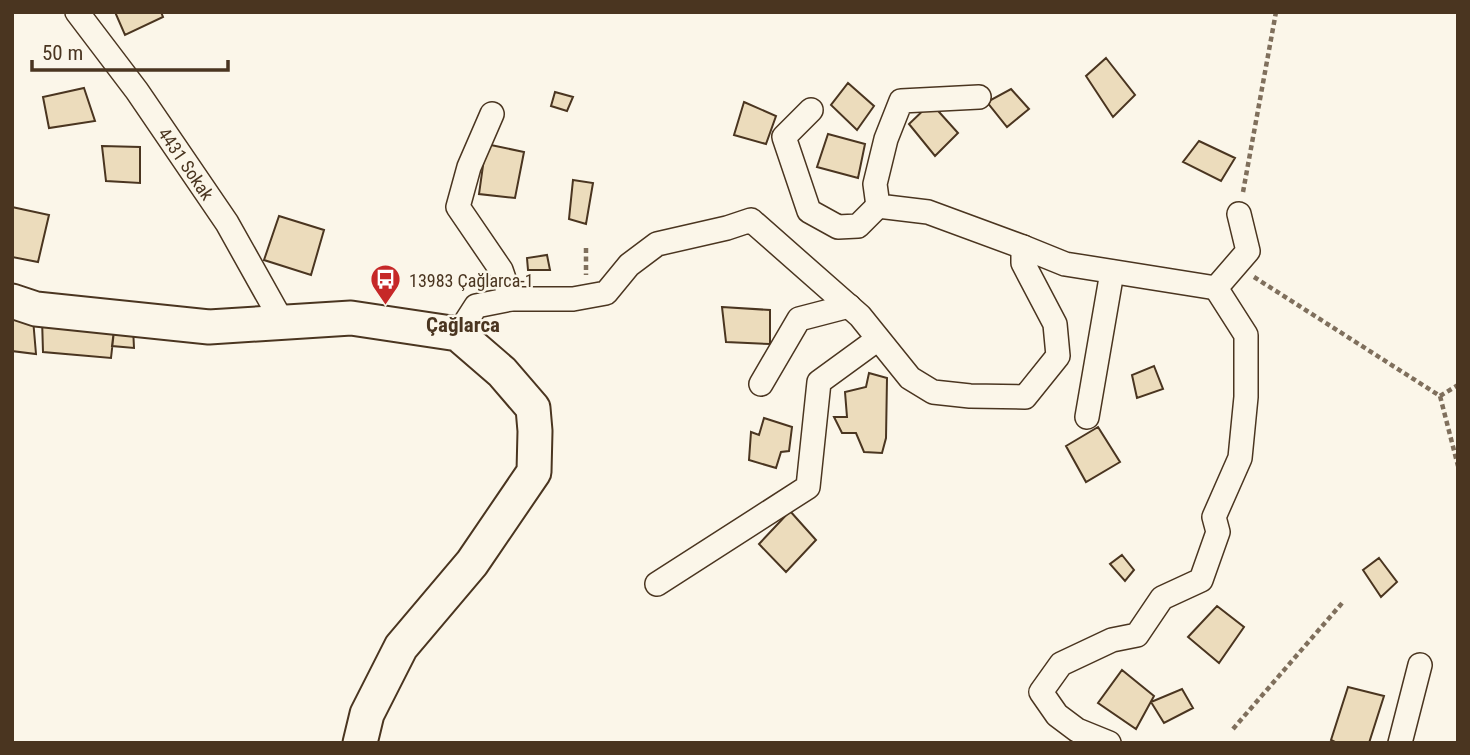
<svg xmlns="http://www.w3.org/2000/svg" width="1470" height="755" font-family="'Roboto Condensed',sans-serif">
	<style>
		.building { fill: #ecdcbc; stroke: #4a3520; stroke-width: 2 }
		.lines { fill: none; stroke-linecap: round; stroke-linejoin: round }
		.street-casing { stroke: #4a3520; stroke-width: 26 }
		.secondary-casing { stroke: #4a3520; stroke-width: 37 }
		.path { stroke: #7f6f5c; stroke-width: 4.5; stroke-dasharray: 5 3.5; stroke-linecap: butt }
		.street { stroke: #fbf6e9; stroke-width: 23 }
		.secondary { stroke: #fbf6e9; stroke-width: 33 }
		.labels { text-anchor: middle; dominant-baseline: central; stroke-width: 5; stroke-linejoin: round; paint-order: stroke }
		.street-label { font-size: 18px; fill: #4a3520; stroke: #fbf6e9 }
		.poi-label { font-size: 18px; fill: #4a3520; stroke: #fbf6e9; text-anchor: start }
		.quarter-label { font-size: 21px; font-weight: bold; fill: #4a3520; stroke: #fbf6e9 }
	</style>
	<rect width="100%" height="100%" fill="#fbf6e9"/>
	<path class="building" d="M115 12H161L163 17 125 35Z
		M1106 58 1135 95 1113 117 1086 76Z
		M848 83 874 106 857 130 831 105Z
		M84 88 95 121 49 128 43 97Z
		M1011 89 1029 109 1007 127 987 102Z
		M555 92 573 97 567 111 551 106Z
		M744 102 776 116 766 144 734 135Z
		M931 103 958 133 935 156 909 124Z
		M828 134 865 144 858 178 817 167Z
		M1199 141 1235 158 1221 181 1183 162Z
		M486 144 524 152 515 198 479 194Z
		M102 146 140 147V183L106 181Z
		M573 180 593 183 586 224 569 219Z
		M12 207 49 215 38 262 12 257Z
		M279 216 324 230 311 275 264 260Z
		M547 255 550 270H528L527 258Z
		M722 307 770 310V344L726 342Z
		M12 317 33 319 36 354 12 351Z
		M42 318 115 322 111 358 43 352Z
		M115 322 133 327 134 348 112 346Z
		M1154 366 1163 389 1137 398 1132 375Z
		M869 373 887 378 886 438 882 453 864 452 856 433H842L834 417H847L845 392 866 387Z
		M764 418 792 427 789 451 781 452 776 468 749 460 751 432 759 435Z
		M1098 427 1120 462 1086 482 1066 446Z
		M790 511 816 540 786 572 759 544Z
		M1122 555 1134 570 1125 581 1110 564Z
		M1379 558 1397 582 1381 597 1363 570Z
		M1217 606 1244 627 1219 663 1188 637Z
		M1122 670 1154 696 1136 729 1098 703Z
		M1348 687 1384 696 1369 743H1337L1331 740Z
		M1182 689 1193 708 1164 723 1151 702Z"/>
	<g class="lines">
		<defs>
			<g id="street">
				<path id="s1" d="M77 12 137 91 227 223 283 323"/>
				<path d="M979 97 901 101 886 139 875 184 878 206 928 212 1023 247"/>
				<path d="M811 110 784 137 809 211 838 227 858 226 878 206"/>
				<path d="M492 114 469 167 458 207 501 270 511 299"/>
				<path d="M458 334 476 306 511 299H573L606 293 629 265 657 244 727 228 751 220 860 316 910 378 933 392 970 396 1025 397 1058 356 1055 324 1023 263V247L1065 264 1216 288"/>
				<path d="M761 384 799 319 849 306"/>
				<path d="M1087 417 1112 272"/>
				<path d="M657 584 808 487 819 382 878 339"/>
				<path d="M1109 743 1077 730 1057 715 1041 692 1061 664 1112 640 1137 635 1162 598 1201 580 1218 532 1214 517 1240 458 1246 397V335L1216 288 1248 251 1239 214"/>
				<path d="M1400 743 1420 665"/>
			</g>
			<path id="secondary" d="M12 301 36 309 209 327 351 318 458 334 502 372 533 408 535 431 534 472 472 563 401 647 367 714 360 743"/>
		</defs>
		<use href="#street" class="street-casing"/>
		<use href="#secondary" class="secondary-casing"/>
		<path class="path" d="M1243 192 1276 12
			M586 248V275
			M1254 277 1440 396 1458 466
			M1440 396 1458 385
			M1233 729 1343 602"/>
		<use href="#street" class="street"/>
		<use href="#secondary" class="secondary"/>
	</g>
	<defs>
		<symbol id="bus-pin" viewBox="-11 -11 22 30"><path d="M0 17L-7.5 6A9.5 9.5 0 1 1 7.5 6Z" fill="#c62828" stroke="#fbf6e9"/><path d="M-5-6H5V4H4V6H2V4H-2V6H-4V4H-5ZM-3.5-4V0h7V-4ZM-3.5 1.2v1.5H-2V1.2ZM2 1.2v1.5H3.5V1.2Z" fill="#fff"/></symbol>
	</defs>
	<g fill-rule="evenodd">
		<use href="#bus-pin" x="368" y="262" width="35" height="47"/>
	</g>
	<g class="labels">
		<g class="street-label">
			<text stroke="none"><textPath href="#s1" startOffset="187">4431 Sokak</textPath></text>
		</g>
		<g class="poi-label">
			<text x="409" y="280">13983 Çağlarca-1</text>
		</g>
		<g class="quarter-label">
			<text x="463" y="325">Çağlarca</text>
		</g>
	</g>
	<rect width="1470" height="755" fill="none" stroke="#4a3520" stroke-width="28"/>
	<path d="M32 60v10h196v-10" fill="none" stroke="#4a3520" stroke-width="3.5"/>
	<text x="42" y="60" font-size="21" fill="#4a3520" stroke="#fbf6e9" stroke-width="5" paint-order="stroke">50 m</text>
</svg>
